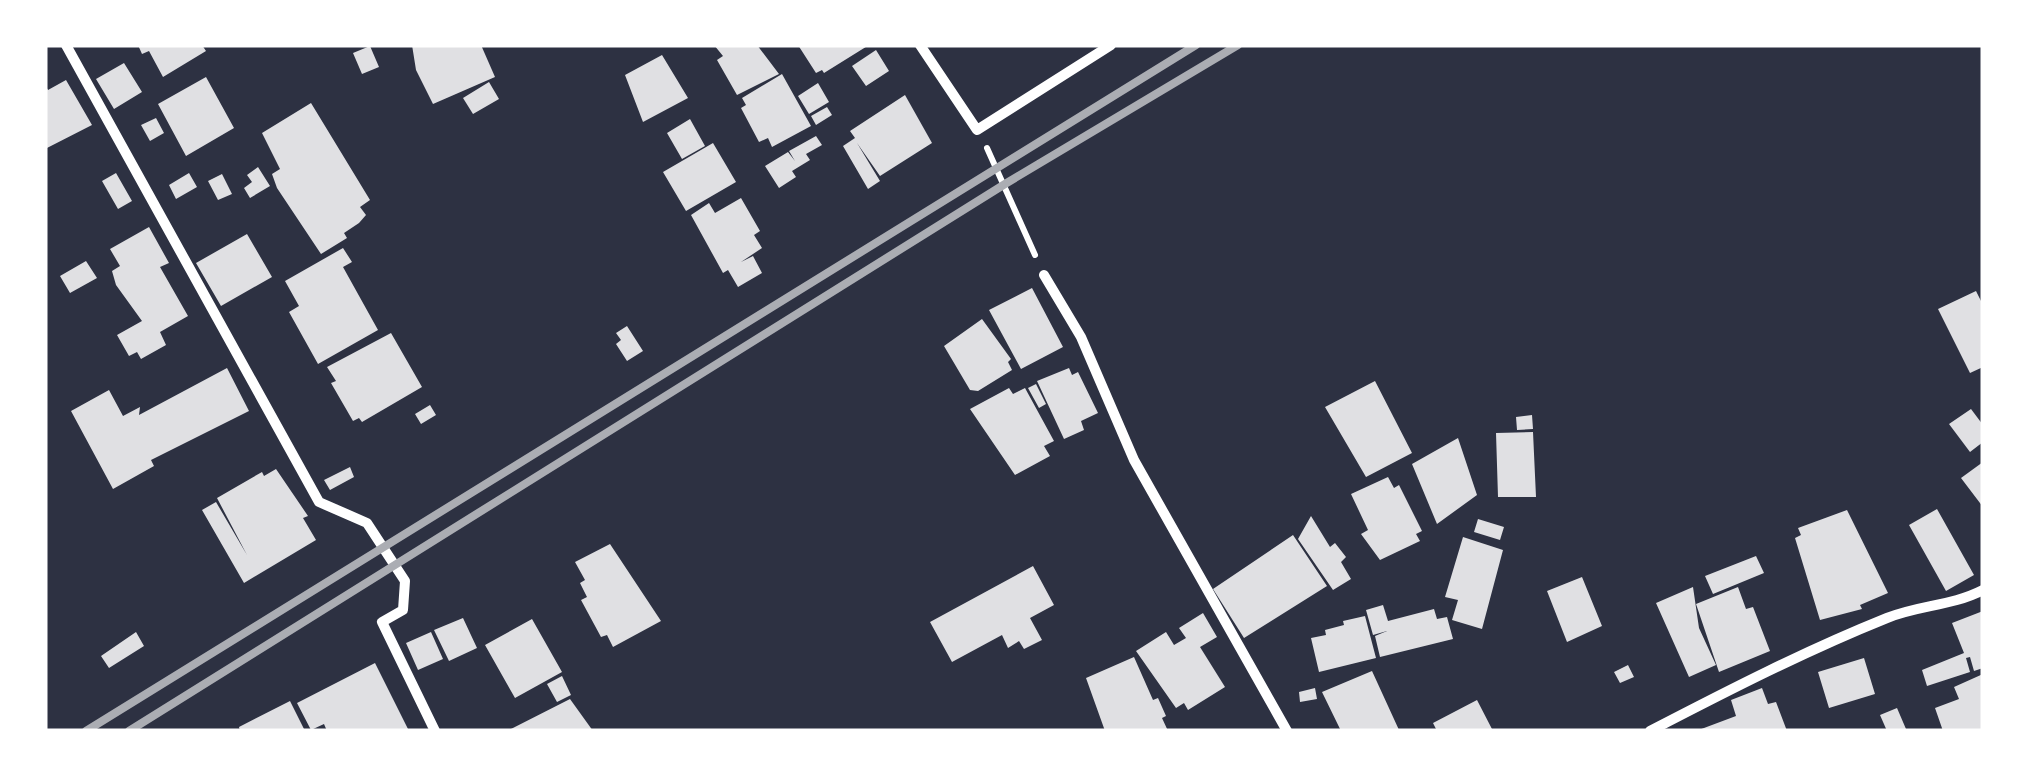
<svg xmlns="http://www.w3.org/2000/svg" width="2028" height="776" font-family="Quicksand,sans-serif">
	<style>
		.building { fill: #e0e0e3 }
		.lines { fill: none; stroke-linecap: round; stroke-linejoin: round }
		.path { stroke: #fff; stroke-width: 6 }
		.minor { stroke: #fff; stroke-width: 10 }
		.rail { stroke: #abadb3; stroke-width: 8 }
	</style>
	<rect width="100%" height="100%" fill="#2d3142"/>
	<path class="building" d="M138 45H202L206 51 163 77 149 51 142 54Z
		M412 45H481L495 77 433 104 416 70Z
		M714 45H757L779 74 737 95 717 60 723 56Z
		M798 45H869L824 73 822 70 816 73Z
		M370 46 379 67 362 74 353 53Z
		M876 50 889 71 866 86 852 66Z
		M662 55 688 98 643 122 625 75Z
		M124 63 142 92 114 109 96 79Z
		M782 74 811 126 772 147 768 138 759 142 741 108 746 105 742 98Z
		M206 77 234 128 186 156 158 104Z
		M66 80 92 125 45 149V85L48 90Z
		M489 82 499 99 473 114 463 98Z
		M818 83 829 102 809 114 798 96Z
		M905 95 932 143 880 176 857 143 880 181 868 189 843 146 855 138 850 131Z
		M311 103 370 200 360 207 366 215 359 223 344 233 347 238 321 254 277 188 272 174 280 169 262 133Z
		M827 107 832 115 816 125 811 116Z
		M156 118 164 133 150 141 141 125Z
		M690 119 705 146 682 159 667 133Z
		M816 136 822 145 806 154 810 160 792 171 796 177 779 188 765 166 788 152 795 161 789 151Z
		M713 143 736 182 686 211 663 172Z
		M258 167 270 186 250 198 244 188 252 182 247 175Z
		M116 173 132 201 118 209 102 181Z
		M189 173 197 187 176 199 169 185Z
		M222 174 232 194 218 200 208 181Z
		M741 198 760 231 754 235 762 248 741 262 753 256 762 273 738 287 728 270 723 273 691 215 709 203 715 213Z
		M149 227 169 263 160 267 188 316 160 332 166 345 141 359 137 352 129 356 117 335 142 321 116 285 112 271 120 266 110 249Z
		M247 234 272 277 221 306 196 263Z
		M343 248 352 262 343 267 378 330 318 364 289 312 299 306 285 281Z
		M86 261 97 278 70 293 60 276Z
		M1032 288 1063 347 1021 369 989 310Z
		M1976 291 1983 305V367L1970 373 1938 309Z
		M982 319 1011 359 1008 362 1012 370 978 391 970 390 944 346Z
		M627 326 643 351 627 361 616 344 621 340 616 333Z
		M391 333 422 387 362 422 359 418 353 421 331 383 336 381 327 367Z
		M227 368 249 411 151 460 154 466 113 489 71 411 109 390 123 416 140 407 139 415Z
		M1069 368 1072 375 1078 372 1098 413 1081 421 1084 430 1064 439 1037 381Z
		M1375 381 1412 453 1366 477 1325 407Z
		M1036 384 1046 404 1039 408 1028 388Z
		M1009 388 1013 394 1025 388 1054 441 1044 446 1050 456 1015 475 970 409Z
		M430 405 436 415 421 424 415 414Z
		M1971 409 1983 425V442L1970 452 1949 424Z
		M1532 415 1533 429 1517 430 1516 417Z
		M1533 432 1536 497H1498L1496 433Z
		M1458 438 1477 495 1437 524 1412 464Z
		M1983 462V507L1961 478Z
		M350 467 354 477 330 490 324 480Z
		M276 469 308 516 303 518 316 540 244 583 202 510 216 502 247 555 217 498 262 472 264 476Z
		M1388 477 1394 488 1399 485 1422 531 1416 534 1420 541 1380 560 1361 534 1368 530 1351 494Z
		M1937 509 1974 575 1946 591 1909 525Z
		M1847 510 1888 593 1860 605 1862 609 1820 620 1795 538 1801 535 1798 528Z
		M1311 516 1330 547 1335 543 1346 557 1341 562 1351 579 1333 590 1298 539Z
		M1478 519 1504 527 1500 540 1474 532Z
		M1293 535 1327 586 1244 638 1213 589Z
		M1463 537 1503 550 1482 629 1452 620 1458 600 1445 597Z
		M610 544 661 621 613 647 607 635 601 637 581 600 587 597 580 583 585 580 575 562Z
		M1756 556 1764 573 1713 594 1705 576Z
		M1033 566 1054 605 1030 618 1042 640 1024 649 1019 641 1008 648 1002 635 952 662 930 622Z
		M1582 577 1602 626 1567 642 1547 591Z
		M1693 587 1699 628 1716 665 1689 677 1656 603Z
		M1738 587 1746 609 1753 607 1770 651 1719 672 1696 604Z
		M1383 605 1388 621 1434 609 1437 619 1447 617 1453 639 1380 657 1375 636 1387 631 1373 635 1366 610Z
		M1983 611V668L1974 671 1970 657 1966 658 1970 672 1927 686 1922 670 1964 653 1952 623Z
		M1203 613 1217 637 1200 647 1225 687 1188 710 1184 703 1176 708 1136 651 1166 632 1174 645 1186 638 1179 628Z
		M1365 616 1376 658 1319 672 1311 638 1326 635 1325 630 1344 625 1343 621Z
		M463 618 477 648 449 661 434 630Z
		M532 619 562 672 515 698 485 645Z
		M136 632 144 646 109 668 101 656Z
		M431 632 443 659 418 670 406 643Z
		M1134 657 1153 700 1158 698 1166 716 1162 718 1168 731H1105L1086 678Z
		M1864 658 1875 694 1829 708 1818 672Z
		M375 663 409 731H327L324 724 311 730 297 703Z
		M1628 665 1634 677 1620 683 1614 672Z
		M1372 671 1399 730 1341 731 1322 692Z
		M1983 674V730L1943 731 1935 708 1959 699 1954 687Z
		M562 676 571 695 557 702 547 684Z
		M1315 688 1317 699 1300 702 1299 692Z
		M1762 688 1768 704 1776 702 1787 731H1696L1736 716 1731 700Z
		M570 699 593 731H507Z
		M1477 700 1493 731H1437L1433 723Z
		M290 701 305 731H240L239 727Z
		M1897 708 1906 729 1887 731 1880 715Z"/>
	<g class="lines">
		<path class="path" d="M987 148 1035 255"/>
		<path class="minor" d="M66 45 319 502 367 523 405 581 403 610 382 622 435 731
			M920 45 977 130 1111 45
			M1044 275 1081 337 1134 460 1287 731
			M1650 731C1729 690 1805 651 1887 618 1919 605 1952 606 1983 590"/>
		<path class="rail" d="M86 731 1196 45
			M129 731 1005 184 1238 45"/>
	</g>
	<rect width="2028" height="776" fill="none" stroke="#ffffff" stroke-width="95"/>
</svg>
